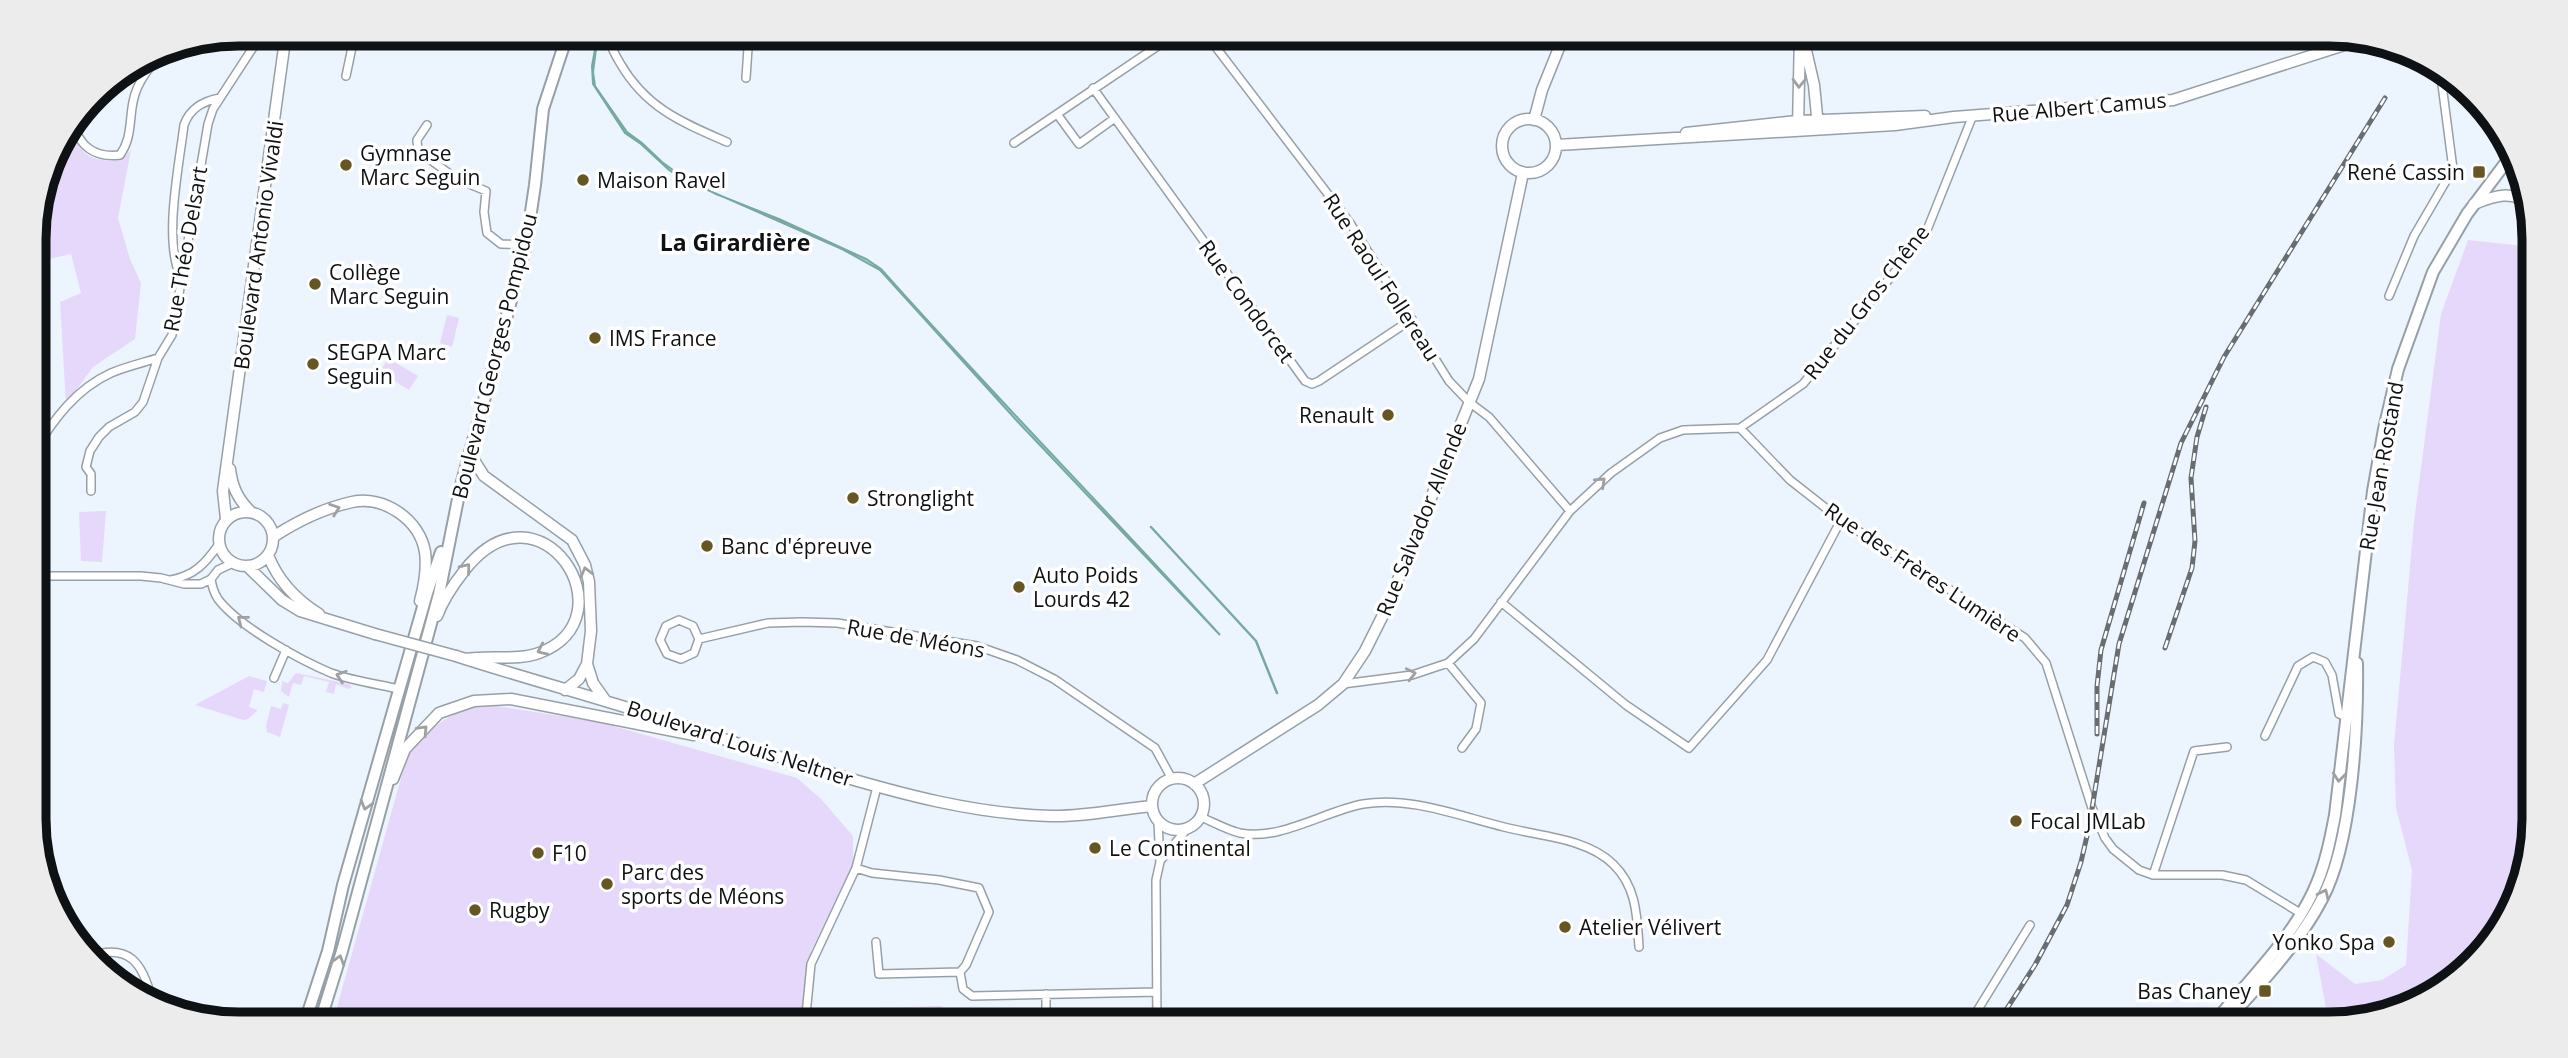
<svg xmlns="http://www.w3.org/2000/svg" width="2568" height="1058" font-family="'Open Sans',sans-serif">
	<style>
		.green { fill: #e5d8fa }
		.water { fill: #a5eade; stroke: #78a9a1; stroke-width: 2 }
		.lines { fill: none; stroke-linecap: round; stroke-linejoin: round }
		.stream { stroke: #78a9a1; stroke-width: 2.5 }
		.minor-casing { stroke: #98a0a7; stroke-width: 10 }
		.tertiary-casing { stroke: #98a0a7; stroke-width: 13 }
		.secondary-casing { stroke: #98a0a7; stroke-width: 14 }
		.minor { stroke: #fff; stroke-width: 7 }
		.tertiary { stroke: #fff; stroke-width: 10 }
		.secondary { stroke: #fff; stroke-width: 10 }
		.rail-casing { stroke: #676d71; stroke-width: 5 }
		.rail { stroke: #fff; stroke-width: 2.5; stroke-dasharray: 8; stroke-linecap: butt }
		.tertiary-bridge-casing { stroke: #98a0a7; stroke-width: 13; stroke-linecap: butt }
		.tertiary-bridge { stroke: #fff; stroke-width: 10 }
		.oneway { stroke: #9fa0a1 }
		.poi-dot { fill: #655623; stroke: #fff; stroke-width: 2.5 }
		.labels { text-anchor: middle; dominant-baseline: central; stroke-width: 7; stroke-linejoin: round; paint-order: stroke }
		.street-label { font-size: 21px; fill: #0f1214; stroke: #fff }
		.poi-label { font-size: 21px; fill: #0f1214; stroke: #fff; text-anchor: start }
		.neighbourhood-label { font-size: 23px; font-weight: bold; fill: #0f1214; stroke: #fff }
		.rim { fill: none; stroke: #0f1214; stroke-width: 9 }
	</style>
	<rect width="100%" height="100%" fill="#ecf5fd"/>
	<path class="green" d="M71 126C77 156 94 163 122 160L131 150 118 218 130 259 141 283 135 339 93 367 66 404 60 302 81 293 71 254 40 261 34 253V225L55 148Z
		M2468 240 2532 247 2533 252 2535 819C2531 840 2531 867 2523 887 2487 974 2413 1024 2320 1024L2327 1014 2316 954 2355 984 2382 980 2406 965 2412 870 2396 808 2394 745 2414 522 2441 314Z
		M447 315 459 318 452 347 440 343Z
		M46 343 50 358 35 376 34 349Z
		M388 358 418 376 409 390 380 372Z
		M106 511 102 562 81 561 79 512Z
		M296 673 349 684 352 687 348 689 336 684 334 694 326 692 329 682 304 676 301 685 293 683 289 697 281 691 282 681 288 683Z
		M249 676 267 681 264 692 254 689 249 707 258 710 248 719 243 720 195 705Z
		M283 703 289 705 280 737 267 732 266 726 271 706 281 709Z
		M490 705 599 722 797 778 821 799 853 836V864L811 951 803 1010 942 1006 944 1025H332L408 753C434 725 451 709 490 705Z"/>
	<path class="water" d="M598 33 593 72 595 86 627 132 642 143 662 162 681 176 716 194 779 219 866 259 881 269C992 394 1109 512 1220 635L1018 422 880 270 842 249 685 180 669 170 641 144 625 133 593 84 592 66Z"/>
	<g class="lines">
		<path class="stream" d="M1151 527 1256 641 1277 693"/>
		<defs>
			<path id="minor" d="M607 33C609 44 614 53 620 63 646 108 681 122 727 142
				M1205 33 1350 223 1449 381 1469 402 1489 417 1570 511
				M346 76 355 33
				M746 78 749 33
				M1093 88 1305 381 1312 384 1319 381 1412 319
				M1057 114 1079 144 1115 118
				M74 122C78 147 96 158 120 155 132 138 129 122 133 102 137 80 152 64 168 47
				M427 125 417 140 418 151 457 179 486 191 484 212 487 233 501 244 526 245
				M1014 143 1177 33
				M181 278C163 241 179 166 184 125 190 108 203 101 220 98
				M2389 296 2414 236 2453 169 2441 77
				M1740 428 1790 480 1841 520 2025 638 2046 663 2092 808 2105 838 2113 849 2139 870 2153 875H2222L2246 880 2302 914
				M35 450C54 419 76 389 111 373 125 367 142 363 158 358L172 335 208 124 213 109 254 46V33
				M91 491V474L86 467 90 451 99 437 109 427 135 412 143 402 158 358
				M36 576H141L161 578 184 584H201L211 579 218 570 233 563
				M211 579C212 586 214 593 218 599 238 626 300 660 331 673 353 681 377 684 399 689
				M171 580C195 575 205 564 219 544
				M1501 602 1626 705 1689 748 1767 660 1841 520
				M699 639 693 626 679 620 666 626 660 640 667 654 681 659 694 653 699 639 768 623 802 622 837 623 977 646 1017 660 1054 679 1155 748 1172 779
				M1448 663 1481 703 1476 729 1462 748
				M274 678 286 650
				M1343 684 1412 675 1448 663 1474 639 1570 511 1611 473 1660 438 1683 430 1740 428 1803 384 1925 235 1973 115
				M2265 736 2298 666 2313 657 2325 662 2332 675 2339 714 2350 718
				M1201 817C1213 822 1227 830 1240 833 1280 841 1325 811 1363 804 1410 796 1459 816 1504 827 1538 836 1587 838 1613 864 1637 887 1637 917 1639 947
				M1160 861 1187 829
				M856 868 872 873 939 880 979 888 989 912 966 965 960 972 963 989 972 996 1157 992
				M2153 875 2194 751 2227 747
				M876 942 879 974 960 972
				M88 957C129 942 143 963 152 1000
				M1046 994V1025
				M1969 1024 2030 925
				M805 1025 811 964 856 868 877 787
				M1157 1025 1156 880 1160 862 1158 822"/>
			<path id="tertiary" d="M1802 33 1814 85 1818 126
				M1502 146a27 27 0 1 1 54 0a27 27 0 1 1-54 0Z
				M1534 120 1542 90 1565 33
				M1798 127 1800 34
				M1686 133 1797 121 1925 116
				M1557 145 1895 125 1954 117 2173 100 2363 39
				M2474 204C2494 196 2513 189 2531 206
				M2531 207 2533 218
				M470 454 484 476 572 540 585 565 589 582 591 631 587 664 579 679 565 690
				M230 469C232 486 237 498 250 511
				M219 539a27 27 0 1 1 54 0a27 27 0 1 1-54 0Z
				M226 519 223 491 286 33
				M273 537C296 522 325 508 352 502 384 495 420 520 425 552 427 566 424 586 420 601
				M268 555C278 581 295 599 319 614
				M247 566 282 600 300 611 375 634
				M437 616C443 600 453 585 464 571 540 473 633 618 539 653 518 661 489 655 465 659
				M456 656C524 678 592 696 660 718 715 737 771 754 827 772 901 794 974 814 1051 816 1085 817 1118 809 1152 806
				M587 664 593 683 605 700
				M1152 804a26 26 0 1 1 52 0a26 26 0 1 1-52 0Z
				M393 779 405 749 439 713 474 701 511 699 694 735
				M1194 784 1318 705 1343 684 1365 651 1387 607 1479 379 1523 173"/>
			<path id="secondary" d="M2213 1024C2247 982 2290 941 2313 892 2325 867 2330 841 2335 815L2373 491 2384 429 2398 369 2433 272 2467 214 2510 157
				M2223 1024C2257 988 2299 944 2322 899 2352 843 2358 728 2357 663
				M304 1025 328 951 343 885 427 593 441 552
				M319 1025 342 951 439 594 460 489 526 245 535 185 543 109 568 33"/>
		</defs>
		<use href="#minor" class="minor-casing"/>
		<use href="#tertiary" class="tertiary-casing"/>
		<use href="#secondary" class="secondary-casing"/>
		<use href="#minor" class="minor"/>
		<use href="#tertiary" class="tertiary"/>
		<use href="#secondary" class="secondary"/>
		<defs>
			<path id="rail" d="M2165 648 2192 568 2195 541 2191 478 2197 437 2206 407
				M2097 734V686L2101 650 2144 503
				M1997 1024 2035 965 2067 905 2081 862 2089 827 2119 644 2181 443 2224 357 2385 98"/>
		</defs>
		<use href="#rail" class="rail-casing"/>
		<use href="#rail" class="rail"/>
		<defs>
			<path id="tertiary-bridge" d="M375 634 456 656"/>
		</defs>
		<use href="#tertiary-bridge" class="tertiary-bridge-casing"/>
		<use href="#tertiary-bridge" class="tertiary-bridge"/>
	</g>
	<defs><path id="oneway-chevron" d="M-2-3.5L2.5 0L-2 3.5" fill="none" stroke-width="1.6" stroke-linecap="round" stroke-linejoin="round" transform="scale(1.75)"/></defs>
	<g class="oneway">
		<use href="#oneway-chevron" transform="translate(1799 83) rotate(92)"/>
		<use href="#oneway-chevron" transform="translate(1601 482) rotate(-43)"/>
		<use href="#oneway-chevron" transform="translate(335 509) rotate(-20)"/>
		<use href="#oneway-chevron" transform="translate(466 568) rotate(-51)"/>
		<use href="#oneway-chevron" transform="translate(586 572) rotate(-105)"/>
		<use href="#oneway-chevron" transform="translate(242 620) rotate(-142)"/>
		<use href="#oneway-chevron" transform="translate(542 650) rotate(156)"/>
		<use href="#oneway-chevron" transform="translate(1411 674) rotate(-13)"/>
		<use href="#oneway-chevron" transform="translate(341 676) rotate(-162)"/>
		<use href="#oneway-chevron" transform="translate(423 730) rotate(-47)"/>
		<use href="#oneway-chevron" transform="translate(2339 777) rotate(96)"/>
		<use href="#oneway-chevron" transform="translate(366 805) rotate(106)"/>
		<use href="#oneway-chevron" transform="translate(2324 894) rotate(-65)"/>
		<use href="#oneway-chevron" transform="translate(339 960) rotate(-73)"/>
	</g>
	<g class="poi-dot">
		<circle cx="346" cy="165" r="7"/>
		<rect x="2472" y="165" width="14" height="14" rx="3.5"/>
		<circle cx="583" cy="180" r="7"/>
		<circle cx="315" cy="284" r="7"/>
		<circle cx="595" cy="338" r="7"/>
		<circle cx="313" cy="364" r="7"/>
		<circle cx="1388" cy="415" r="7"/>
		<circle cx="853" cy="498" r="7"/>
		<circle cx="707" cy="546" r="7"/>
		<circle cx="1019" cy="587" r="7"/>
		<circle cx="2016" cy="821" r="7"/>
		<circle cx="1095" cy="848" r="7"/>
		<circle cx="538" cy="853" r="7"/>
		<circle cx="607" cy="884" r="7"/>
		<circle cx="475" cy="910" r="7"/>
		<circle cx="1565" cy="927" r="7"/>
		<circle cx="2389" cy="942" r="7"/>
		<rect x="2258" y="984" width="14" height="14" rx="3.5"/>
	</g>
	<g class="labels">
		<g class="street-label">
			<text transform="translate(2079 107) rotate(-5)">Rue Albert Camus</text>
			<text transform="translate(258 245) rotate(-82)">Boulevard Antonio Vivaldi</text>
			<text transform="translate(185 249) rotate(-80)">Rue Théo Delsart</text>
			<text transform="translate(1382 277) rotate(57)">Rue Raoul Follereau</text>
			<text transform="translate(1247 301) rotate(54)">Rue Condorcet</text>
			<text transform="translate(1866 302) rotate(-52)">Rue du Gros Chêne</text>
			<text transform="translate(494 356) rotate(-76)">Boulevard Georges Pompidou</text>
			<text transform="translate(2381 466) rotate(-80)">Rue Jean Rostand</text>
			<text transform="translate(1421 519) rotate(-68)">Rue Salvador Allende</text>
			<text transform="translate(1923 572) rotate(34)">Rue des Frères Lumière</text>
			<text transform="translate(916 638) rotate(10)">Rue de Méons</text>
			<text transform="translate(740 743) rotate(18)">Boulevard Louis Neltner</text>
		</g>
		<g class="poi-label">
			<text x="360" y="153">Gymnase<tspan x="360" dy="24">Marc Seguin</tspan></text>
			<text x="2465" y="172" text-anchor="end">René Cassin</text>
			<text x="597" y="180">Maison Ravel</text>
			<text x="329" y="272">Collège<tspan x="329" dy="24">Marc Seguin</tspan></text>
			<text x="609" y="338">IMS France</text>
			<text x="327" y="352">SEGPA Marc<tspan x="327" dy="24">Seguin</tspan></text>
			<text x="1374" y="415" text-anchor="end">Renault</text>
			<text x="867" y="498">Stronglight</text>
			<text x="721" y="546">Banc d'épreuve</text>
			<text x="1033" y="575">Auto Poids<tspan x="1033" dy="24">Lourds 42</tspan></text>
			<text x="2030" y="821">Focal JMLab</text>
			<text x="1109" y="848">Le Continental</text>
			<text x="552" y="853">F10</text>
			<text x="621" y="872">Parc des<tspan x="621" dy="24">sports de Méons</tspan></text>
			<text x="489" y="910">Rugby</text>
			<text x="1579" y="927">Atelier Vélivert</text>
			<text x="2375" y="942" text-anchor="end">Yonko Spa</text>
			<text x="2251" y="991" text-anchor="end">Bas Chaney</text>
		</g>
		<g class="neighbourhood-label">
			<text x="735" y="242">La Girardière</text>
		</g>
	</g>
	<path d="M0 0H2568V1058H0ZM239 46H2329A193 193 0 0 1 2522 239V819A193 193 0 0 1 2329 1012H239A193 193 0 0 1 46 819V239A193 193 0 0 1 239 46Z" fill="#ececec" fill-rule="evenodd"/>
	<path class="rim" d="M239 46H2329A193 193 0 0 1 2522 239V819A193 193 0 0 1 2329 1012H239A193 193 0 0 1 46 819V239A193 193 0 0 1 239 46Z"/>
</svg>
